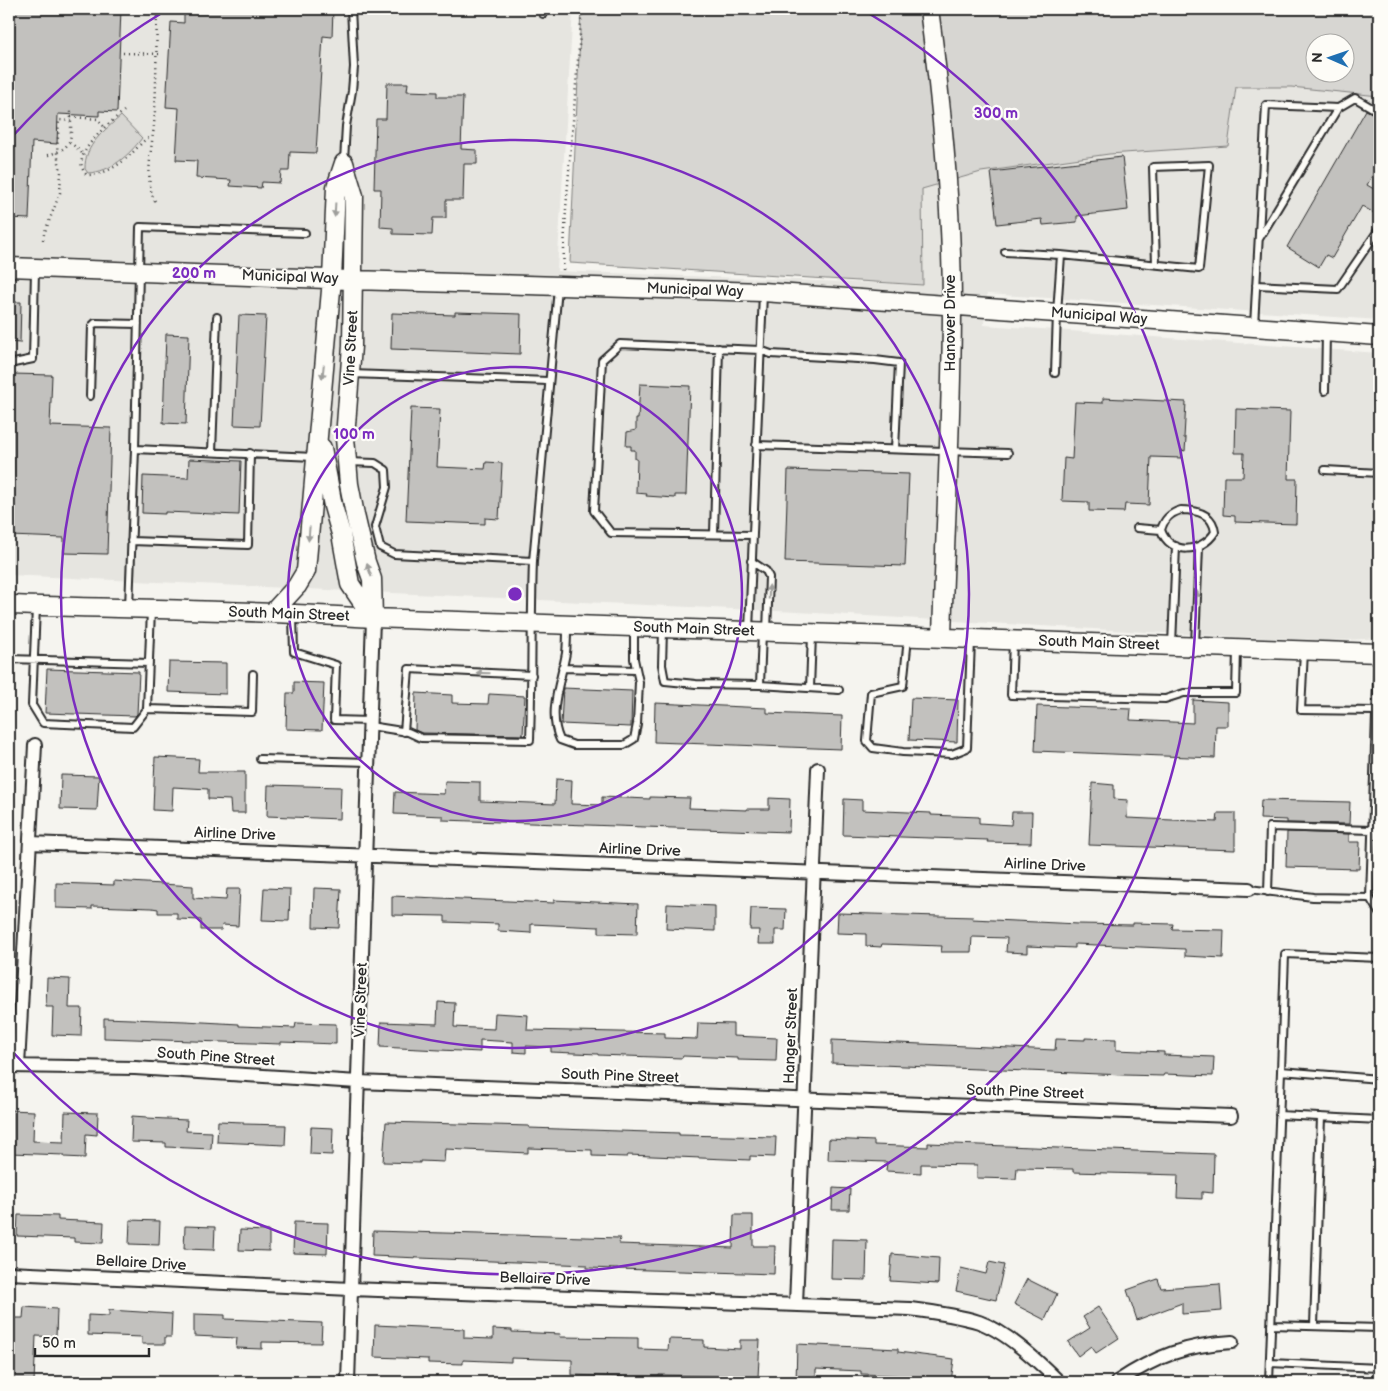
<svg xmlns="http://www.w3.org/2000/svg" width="1388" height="1391" font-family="'Balsamiq Sans',sans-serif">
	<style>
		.built { fill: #e6e5e0 }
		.green { fill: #d7d6d2; stroke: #81807e; fill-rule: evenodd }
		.building { fill: #c2c1be; stroke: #2b2b2b }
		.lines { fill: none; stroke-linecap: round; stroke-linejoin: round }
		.lane-casing { stroke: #2b2b2b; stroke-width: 10 }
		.street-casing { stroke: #2b2b2b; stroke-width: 16 }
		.secondary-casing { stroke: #2b2b2b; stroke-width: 21 }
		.path { stroke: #2b2b2b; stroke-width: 2.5; stroke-dasharray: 1 4; stroke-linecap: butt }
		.lane { stroke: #fdfcf7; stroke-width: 6 }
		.street { stroke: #fdfcf7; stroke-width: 12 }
		.secondary { stroke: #fdfcf7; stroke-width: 18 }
		.oneway { fill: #9e9e9b }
		.ring { fill: none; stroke: #7b2cbf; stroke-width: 2.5 }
		.labels { text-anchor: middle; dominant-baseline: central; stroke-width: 4.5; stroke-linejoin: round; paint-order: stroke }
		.street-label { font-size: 15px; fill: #2b2b2b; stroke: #fdfcf7 }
		.centre { fill: #7b2cbf; stroke: #fdfcf7; stroke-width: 2.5 }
		.ring-label { font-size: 15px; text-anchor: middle; font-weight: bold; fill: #7b2cbf; stroke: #fdfcf7; stroke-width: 4.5; stroke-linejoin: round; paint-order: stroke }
	</style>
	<rect width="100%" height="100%" fill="#f5f4ef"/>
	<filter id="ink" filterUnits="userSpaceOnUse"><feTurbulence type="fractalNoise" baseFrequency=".02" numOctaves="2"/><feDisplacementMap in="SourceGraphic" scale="10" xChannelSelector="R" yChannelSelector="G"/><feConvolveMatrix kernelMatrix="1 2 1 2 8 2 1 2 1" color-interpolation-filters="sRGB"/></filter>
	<g filter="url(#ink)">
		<path class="built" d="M9 9H573L557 271 923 285 922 189 981 172 1109 154 1228 146 1236 87H1291L1379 96V320L987 294 984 325 1379 353V638L1333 641 1182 634 797 612 9 575Z"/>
		<path class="green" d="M581 9H1379V96L1291 87H1236L1228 146 1109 154 981 172 922 189 923 285 570 263ZM1316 42H1346V72H1316Z
			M121 116 142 138C129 155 111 172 88 173L85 169C84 145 105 130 121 116Z"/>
		<path class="building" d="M9 9H121L117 112 99 111V116L58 114 57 144 32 142 29 219 9 218Z
			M184 9H333L332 37 323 36 316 153 290 152 289 171H281L280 183 262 182 261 188 230 186 231 180 196 178 197 161 176 160 179 108 166 107 171 22 184 23Z
			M387 83H408L407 91 437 92V97H463L461 149 477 150V164H464L463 200H446V218H433L432 235 393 234V228L380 227 381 189H374L376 119H386Z
			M1366 110 1379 117V163L1367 185 1379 192V216L1362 206 1332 258 1326 255 1319 267 1287 247Z
			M1122 157 1128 210 1077 216V222L1043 225 1042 219 997 224 991 172Z
			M9 302H21L20 343 9 342Z
			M455 312 521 314 520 354 391 349 392 313 455 315Z
			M239 315 266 316 260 426 234 425Z
			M166 334 189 335 186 424 163 423Z
			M13 374 52 375 50 426 111 428 107 554 64 553V538L9 536Z
			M640 384 690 386 686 495H675V498L646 496 647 494 636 493 637 459H635V450H631V446H626L627 432 636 430V419H638Z
			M1103 398 1186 402 1184 438H1186L1185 451 1182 450V458L1151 457 1149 505 1125 504 1124 512 1089 511V502L1062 501 1064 458 1072 459 1075 402 1103 403Z
			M411 408 440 409 437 467 485 469 486 462 502 463 499 519 485 518V524L406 521Z
			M1236 409 1290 411 1288 479H1297L1296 524 1235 522V516L1223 515 1224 477H1243L1244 453H1235Z
			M189 459 241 461 239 515 165 512V514L142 513 143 476 188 478Z
			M788 470 909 474 905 566 785 562Z
			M169 662 226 663V694L168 692Z
			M47 669 139 672 137 714 135 716 45 713Z
			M294 682 324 683 322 730 286 729 287 693H294Z
			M563 688 632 691 631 727 561 724Z
			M416 693 452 695V703L488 704 489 694 525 696 523 735 422 733 415 730Z
			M911 698 958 700 957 742 909 740Z
			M1193 700 1228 702V726H1216L1215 758 1035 751 1037 706 1131 709 1130 720 1193 723Z
			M655 703 767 708V713L842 716 841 749 654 742Z
			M155 757 199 759 198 772H245V813H231L230 800 208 799V789L173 787 172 811 153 810Z
			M61 775 99 776 97 810 60 809Z
			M556 779 572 780 571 804 602 805V797L650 799V797L690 798 689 808 747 810V809H769V798L790 799 789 832 443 820V816L394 814 395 792 444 794 445 781 480 782V801L555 804Z
			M1092 783 1114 785V799L1128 800 1127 818 1217 822 1218 813H1235V850L1089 845Z
			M268 785 341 787 340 819 267 816Z
			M844 799 862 800V810L931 813V815L979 817V823L1011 825 1012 812H1032L1031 843 987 842 988 840 843 835Z
			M1261 800 1350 802 1349 824 1287 823V820L1260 819Z
			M1287 832 1349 834V842H1360L1359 869 1286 867Z
			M114 881 193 886V898L226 900 227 889H240L238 926 222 925 221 930H201V920L177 919V913H158V909L152 908 92 906V909L56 908V883L114 885Z
			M264 888 290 889 289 921 262 920Z
			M314 888 341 889 339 928 313 927Z
			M392 896 554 903V900L638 904 637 934 599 933V927L531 924V933L498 931V924L445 922V916L392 915Z
			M667 904 715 906V931L666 929Z
			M751 908 786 909 785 930H775V944H758L759 930H750Z
			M838 913 973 917 972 919 1078 924 1133 925V923L1173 924 1172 929 1224 930 1223 958 1185 956V949L1075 944V948L1027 946V953L1006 952 1007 938 972 937 971 952H941L942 946 882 944 881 947 866 946V934L837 933Z
			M47 978 70 979 69 1008H82L81 1036 52 1035 53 1007H46Z
			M438 1002 455 1003 454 1027 494 1029 495 1013 528 1015 527 1030 665 1033V1038L697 1039 698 1023 733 1024V1036L777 1038 776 1061 738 1060V1058L683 1056 682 1058 598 1055V1054L551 1052V1047L526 1046V1053L513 1052V1042L480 1040V1052L380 1047 381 1022 437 1024Z
			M104 1018 185 1021 239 1024V1026L295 1028 296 1023 336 1024V1044L281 1042V1044L104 1038Z
			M1085 1038 1116 1039V1050L1164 1052V1055L1214 1057 1213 1076 1164 1074 1163 1076 1124 1075 832 1063V1040L1055 1050 1056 1039 1085 1040Z
			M9 1110 34 1111 33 1141 64 1142 65 1112 98 1113 97 1135 86 1134 85 1158 64 1157V1155L10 1153Z
			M132 1116 147 1117V1118L187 1120 186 1131 212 1132 211 1149 166 1147V1143L131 1142Z
			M218 1121 243 1122V1124L286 1125 285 1145 217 1142Z
			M386 1122 529 1126V1128L679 1133V1135L776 1137 775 1157 750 1156V1160L628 1155 627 1157 592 1156V1150L528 1148V1153L445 1149 444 1162 420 1161V1163L383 1162Z
			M311 1127 333 1128 332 1155 310 1154Z
			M829 1139 874 1141V1145L928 1147V1143L1214 1154 1213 1193 1202 1192V1199L1177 1198 1178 1175 1073 1172V1169L1017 1168 1016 1179 977 1178V1165L921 1164V1173L886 1171 887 1162 828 1160Z
			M833 1188 850 1189 849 1210H832Z
			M18 1215 58 1216V1220L104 1222 103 1243 74 1242V1238L17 1236Z
			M734 1215H753V1246H775L774 1274 587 1268V1265L372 1256 373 1231 620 1238 619 1244 733 1248Z
			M130 1220 160 1221 159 1245 129 1244Z
			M294 1222 328 1223 327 1254 293 1253Z
			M185 1226 215 1227 214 1250 184 1249Z
			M240 1230 269 1231V1251L239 1250Z
			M832 1239 867 1240 866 1280 831 1279Z
			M892 1254 939 1258 938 1284 890 1281Z
			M989 1262 1004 1265 996 1300 956 1291 961 1268 986 1274Z
			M1027 1279 1057 1294 1045 1320 1014 1304Z
			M1158 1279 1161 1288 1220 1284 1222 1311 1182 1314V1303L1137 1320 1127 1290Z
			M24 1307 57 1309 56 1337 36 1336 34 1382H10L14 1318H23Z
			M1098 1307 1119 1338 1096 1353 1091 1346 1078 1356 1068 1342 1090 1328 1083 1317Z
			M109 1310 172 1314 171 1337H165V1344H142V1337L88 1335V1315L109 1316Z
			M194 1314 225 1315V1319L322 1323 321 1343 262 1342V1349L236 1348 237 1338 194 1336Z
			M375 1325 464 1329V1338L493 1339V1329L512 1330V1332L561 1334 560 1337 638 1338V1349L668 1350 669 1339 704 1340V1347L740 1349V1340H760L758 1377 659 1375V1382H623V1377L572 1375V1360L511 1358V1362L463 1360V1364L428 1363V1359L374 1357Z
			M797 1344 898 1349V1352L954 1359 951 1382H932V1380L910 1377 911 1376 861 1374V1371L816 1369V1382H796Z"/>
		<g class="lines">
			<defs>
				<path id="lane" d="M543 14V9
					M344 161 346 126 352 91 354 67 351 9
					M1259 239 1338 108
					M1005 252 1061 255
					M1256 285 1338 289 1379 229
					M1254 326 1266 105 1338 108 1355 98 1379 112
					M9 364 33 359 35 270
					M1055 373 1057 313 1061 255 1199 269 1209 165 1153 167 1156 264
					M351 374 548 381
					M1325 391 1326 333
					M90 396 92 326 95 323 138 324
					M756 445 1008 453
					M135 449 140 227 305 233
					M212 452 217 317
					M348 462 375 463 386 470 387 487 375 527 380 547 394 554 533 561C531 621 532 680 530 740L421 738 408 732 370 726
					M1325 470 1379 473
					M1181 510C1198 510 1213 514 1215 532 1202 553 1170 556 1161 530 1164 519 1170 513 1181 510Z
					M1137 528 1161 530
					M714 534 719 348
					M753 535 611 533 594 511 602 360 620 344 760 350 771 354 875 360 899 363 895 449
					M131 541 248 545 250 453
					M533 561 558 288
					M751 561 766 571 769 577 767 631
					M36 607 32 705 43 723 133 727 147 709 151 610
					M129 607 135 449 314 457
					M293 616 294 652 336 665 334 720 370 721
					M567 626C567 635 567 644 566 653 561 682 547 712 560 740L574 745H624L634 739 637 724 639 682 634 659V628
					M663 630 662 665 665 681 696 684 760 685 839 690
					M749 630 763 293
					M908 638 903 686 871 693 867 741 873 748 903 752 952 754 967 748 971 640
					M1013 641 1011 695 1165 699 1184 693H1236L1237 649
					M1172 645 1176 546
					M1195 645 1199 547
					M1304 651 1301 710 1376 711
					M1378 654 1370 898 1379 913
					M9 659 149 663
					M562 668 636 670
					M760 685 762 632
					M810 688 812 635
					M147 709 252 712 253 674
					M404 732 409 669 532 675
					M260 759 369 762
					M1249 889 1313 897 1370 898
					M1268 892 1270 827 1372 830
					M1379 958 1285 954 1281 1071 1379 1079
					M1279 1115 1379 1120
					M1271 1325 1379 1328
					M1314 1326 1321 1117
					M1270 1363 1379 1368
					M1269 1382 1281 1071"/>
				<path id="street" d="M30 843 1249 889
					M9 1066 135 1068 358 1082 1231 1116
					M18 1066 35 745
					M9 1273 351 1289 910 1309C933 1312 957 1315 979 1322 1007 1332 1038 1361 1059 1382
					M796 1304 818 769
					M348 1382 373 618
					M1117 1382C1156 1356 1186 1345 1232 1342"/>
				<path id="secondary" d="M929 9C942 107 952 207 952 306 952 416 945 527 942 637
					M344 163 354 196 352 346 345 438 349 484 355 515 366 562 372 579 373 618
					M9 267 353 280 763 292 1379 336
					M322 448 333 506 341 534 350 584 373 618
					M9 605C130 609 252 610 373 618L1379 653
					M273 612 297 586 306 571 332 279 336 187 344 163"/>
			</defs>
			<use href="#lane" class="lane-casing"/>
			<use href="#street" class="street-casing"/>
			<use href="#secondary" class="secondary-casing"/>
			<path class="path" d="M123 53 163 54
				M124 111C111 122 66 156 87 175 106 175 123 163 136 149 142 143 144 139 152 137
				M71 117 98 119 105 128
				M70 142 83 154
				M48 155C77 147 70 136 71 110
				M155 201C144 182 152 147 154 125 157 87 156 47 157 9
				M43 240 44 234 60 193 61 172 57 153 59 120 71 121
				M563 270 566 209 582 9"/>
			<use href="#lane" class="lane"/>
			<use href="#street" class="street"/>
			<use href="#secondary" class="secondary"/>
		</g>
		<defs><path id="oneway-solid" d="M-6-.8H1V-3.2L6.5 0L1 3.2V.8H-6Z" transform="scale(1.25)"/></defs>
		<g class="oneway">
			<use href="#oneway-solid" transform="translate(335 210) rotate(93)"/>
			<use href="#oneway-solid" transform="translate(323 372) rotate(96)"/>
			<use href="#oneway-solid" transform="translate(309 534) rotate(95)"/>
			<use href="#oneway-solid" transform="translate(369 570) rotate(-110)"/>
			<use href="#oneway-solid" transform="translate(769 592) rotate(-88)"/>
			<use href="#oneway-solid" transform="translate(1197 598) rotate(-87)"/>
			<use href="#oneway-solid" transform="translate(483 673) rotate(-178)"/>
		</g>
	</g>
	<g class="ring">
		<circle cx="515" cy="594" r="227"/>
		<circle cx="515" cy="594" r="454"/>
		<path d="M10 139A680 680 0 0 1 165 11M865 11A680 680 0 1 1 10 1049"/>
	</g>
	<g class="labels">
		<g class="street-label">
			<text transform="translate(290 277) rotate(2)">Municipal Way</text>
			<text transform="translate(695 290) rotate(2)">Municipal Way</text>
			<text transform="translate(1099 316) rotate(4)">Municipal Way</text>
			<text transform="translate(950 323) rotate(-90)">Hanover Drive</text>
			<text transform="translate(351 348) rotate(-87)">Vine Street</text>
			<text transform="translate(289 614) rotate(2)">South Main Street</text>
			<text transform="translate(694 629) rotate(2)">South Main Street</text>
			<text transform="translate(1099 643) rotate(2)">South Main Street</text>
			<text transform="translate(235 834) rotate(2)">Airline Drive</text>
			<text transform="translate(640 850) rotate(2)">Airline Drive</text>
			<text transform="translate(1045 865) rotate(2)">Airline Drive</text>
			<text transform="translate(361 1000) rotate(-88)">Vine Street</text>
			<text transform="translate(791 1036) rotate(-88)">Hanger Street</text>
			<text transform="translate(216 1057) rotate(4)">South Pine Street</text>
			<text transform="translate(620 1076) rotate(2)">South Pine Street</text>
			<text transform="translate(1025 1092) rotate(2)">South Pine Street</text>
			<text transform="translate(141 1263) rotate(3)">Bellaire Drive</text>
			<text transform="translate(545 1279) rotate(2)">Bellaire Drive</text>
		</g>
	</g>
	<circle cx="515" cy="594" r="8" class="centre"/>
	<g class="ring-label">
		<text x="996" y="118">300 m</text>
		<text x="194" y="278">200 m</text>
		<text x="354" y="439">100 m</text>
	</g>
	<rect width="1388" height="1391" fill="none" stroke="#fdfcf7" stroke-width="30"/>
	<rect x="15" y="15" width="1358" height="1361" fill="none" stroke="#2b2b2b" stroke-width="2" filter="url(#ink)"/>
	<g transform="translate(1330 58) rotate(272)"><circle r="24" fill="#fdfcf7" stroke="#a9a8a5"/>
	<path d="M0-4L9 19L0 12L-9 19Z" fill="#1f6fb2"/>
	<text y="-8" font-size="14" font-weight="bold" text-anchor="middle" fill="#2b2b2b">N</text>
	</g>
	<path d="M35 1348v8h114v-8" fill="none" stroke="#2b2b2b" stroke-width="2.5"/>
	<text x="42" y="1348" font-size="15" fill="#2b2b2b" stroke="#fdfcf7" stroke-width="4" paint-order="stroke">50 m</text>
</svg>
